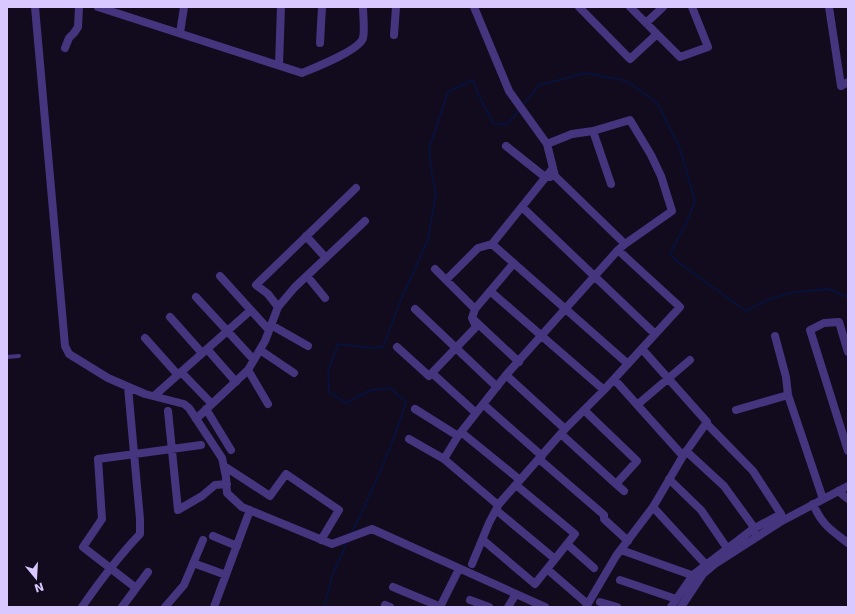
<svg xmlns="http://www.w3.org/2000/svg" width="855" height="614" font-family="'DejaVu Sans',sans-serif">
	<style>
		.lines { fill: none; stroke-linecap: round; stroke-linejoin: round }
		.stream { stroke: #07113a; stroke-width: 2 }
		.lane { stroke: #44357e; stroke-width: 4 }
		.street { stroke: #44357e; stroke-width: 8 }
	</style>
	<rect width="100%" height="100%" fill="#120b1e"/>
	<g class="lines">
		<path class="stream" d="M523 105 539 85 586 73 627 81 657 103 680 149 695 201 688 219 670 254 679 263 746 311 767 300 789 293 828 289 848 297
			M351 534C372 491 392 448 406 402L390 388 371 390 346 403 329 392 328 372 338 344 372 348 383 347 400 302 428 240 436 192 432 175 429 149 448 92 473 80 479 96 493 123 506 125 520 109
			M324 607 333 573 348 541"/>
		<path class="lane" d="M7 357 19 356"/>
		<path class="street" d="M35 7 65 346 69 354 108 378 145 394 184 404 189 408 222 458 226 477 227 493 242 507 332 544 372 529 545 607
			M98 7 302 73C314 68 360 50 363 38 365 30 363 16 363 7
			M474 7 509 91 547 144 555 176 625 244 618 250 506 375 458 436 444 459 498 505 565 429 604 390 680 307 618 250
			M579 7 630 59 657 34
			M630 7 680 57 708 47 692 7
			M829 7 841 86 848 82
			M646 23 663 7
			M180 33 184 7
			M394 35 396 7
			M320 43 322 7
			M65 48 69 38 74 33 78 27 79 7
			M279 65 281 7
			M593 131 611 184
			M547 144 572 134 593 131 630 120 651 155 661 176 672 211 625 244
			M506 146 545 177H550
			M553 168 492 244 628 364
			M522 207 655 334
			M306 236 326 258
			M435 269 475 309
			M220 276 269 330
			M307 276 325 298
			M446 280 478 248 492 244
			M490 291 604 390
			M196 297 254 360
			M278 307 268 294 256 285 356 188
			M415 309 497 387
			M170 317 202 353
			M474 320 519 362
			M271 325 308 346
			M775 336 786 377 788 395 823 499
			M145 338 178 375
			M397 347 429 376 476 327 472 318 475 309 514 263
			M207 349 236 382
			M642 349 707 422 683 456
			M260 350 294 373
			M848 352 839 322 824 323 810 330 848 451
			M248 370 268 404
			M181 372 212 404
			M432 373 476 413
			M506 375 565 429
			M614 379 683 456 653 507 709 568
			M154 396 251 310
			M483 404 542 456
			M637 405 690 360
			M206 409 231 450
			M415 409 458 436
			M736 410 788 395
			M168 411 178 510 202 496 215 485 227 484
			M196 419 248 370 265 341 278 307 295 287 365 221
			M461 432 520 480
			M561 434 616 484 637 461 584 410
			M409 439 444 459
			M686 451 724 486 753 526 754 532
			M539 459 604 515V519L628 541
			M224 466 270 496 286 474 339 510 321 540
			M669 479 701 510 727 548
			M616 484 624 491
			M838 491 848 499
			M813 504C822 525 831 530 848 543
			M496 510 555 559
			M213 536 237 546
			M483 540 535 584 575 534 516 485
			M567 544 594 568
			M621 550 697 577
			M193 563 226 575
			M472 564 489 523 498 506
			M547 569 584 601
			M620 580 676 599
			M393 587 441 607
			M136 588 83 547 102 519 98 459 201 445
			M470 600 489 607
			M600 602 617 607
			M385 605 390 607
			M82 607C100 581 118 557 140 534V519L128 387
			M122 607 148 572
			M165 607 184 585 203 540
			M214 607 250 510
			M440 607 459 569
			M508 607 516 594
			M586 607 616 556 653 507
			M671 607 693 575 706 565 753 529 781 514 753 471 706 423
			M681 607 703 574 715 564 782 521 848 486"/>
	</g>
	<rect width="855" height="614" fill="none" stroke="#d8c8ff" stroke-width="16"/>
	<g transform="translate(36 578) rotate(162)" stroke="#120b1e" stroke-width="3" paint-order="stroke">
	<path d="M0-3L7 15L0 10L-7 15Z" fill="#d8c8ff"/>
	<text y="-6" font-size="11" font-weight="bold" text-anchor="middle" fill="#d8c8ff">N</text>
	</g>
</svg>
